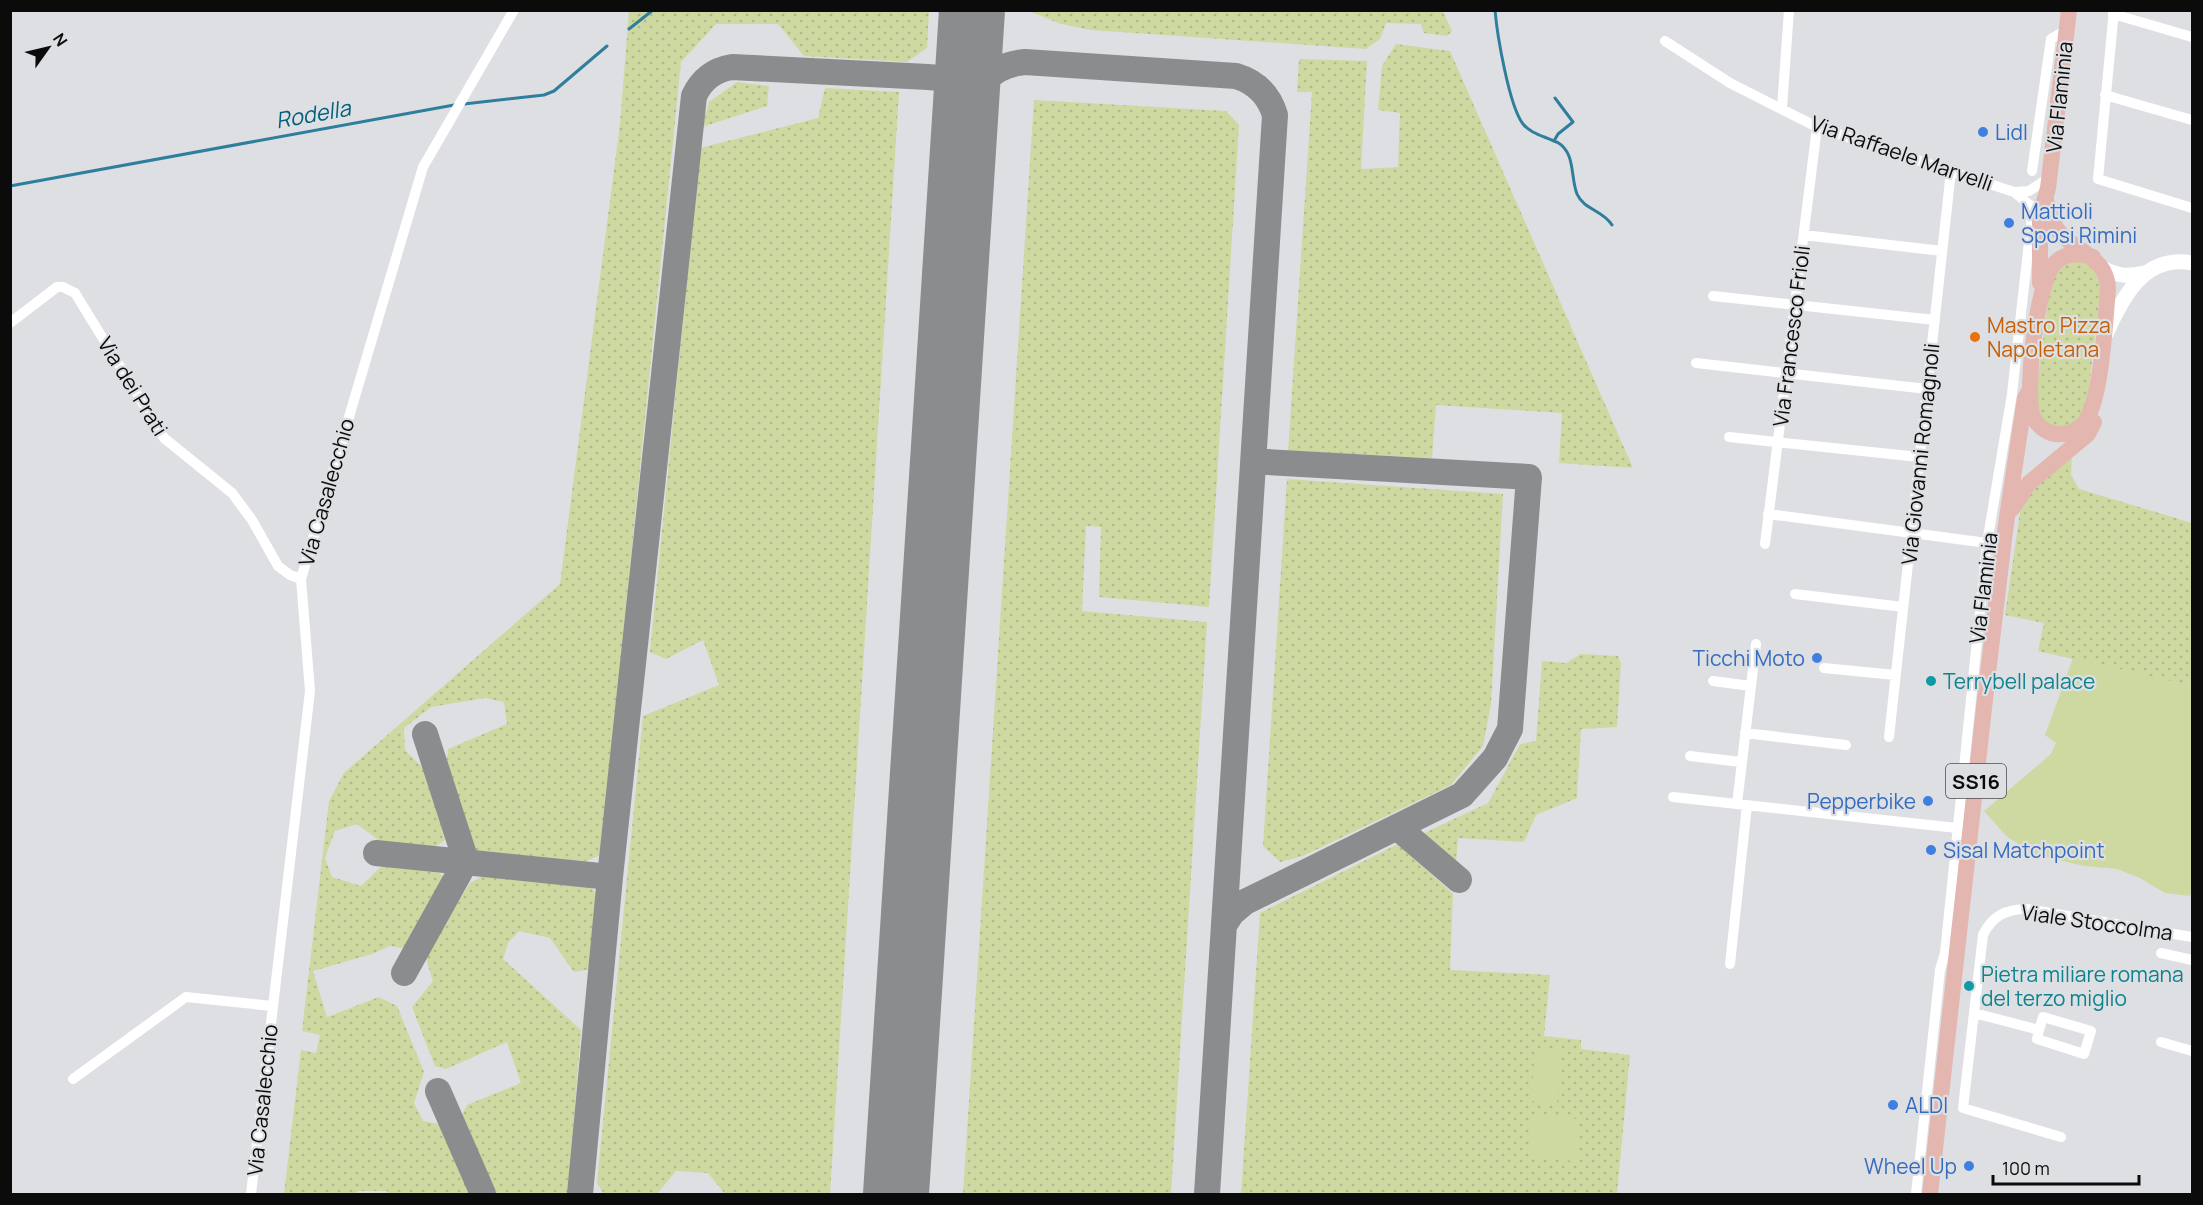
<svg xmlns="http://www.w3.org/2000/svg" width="2203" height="1205" font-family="Manrope,sans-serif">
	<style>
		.grass { fill: url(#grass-dots) }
		.garden { fill: #cdd9a1 }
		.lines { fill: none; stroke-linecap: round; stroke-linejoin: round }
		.stream { stroke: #2f7e9c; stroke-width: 3 }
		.taxiway { stroke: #8b8c8e; stroke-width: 26 }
		.runway { stroke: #8b8c8e; stroke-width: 66 }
		.minor { stroke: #fff; stroke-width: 10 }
		.secondary { stroke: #fff; stroke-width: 15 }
		.primary { stroke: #e3b6b0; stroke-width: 16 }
		.shop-dot { fill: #3f7fe0; stroke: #dedfe3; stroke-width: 2 }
		.food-dot { fill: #e8710a; stroke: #dedfe3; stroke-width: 2 }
		.culture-dot { fill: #0f9aa8; stroke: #dedfe3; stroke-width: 2 }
		.labels { text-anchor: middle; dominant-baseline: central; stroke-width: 4.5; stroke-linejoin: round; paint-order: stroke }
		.shield { fill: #dedfe3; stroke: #4a4b4c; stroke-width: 1.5 }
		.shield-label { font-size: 20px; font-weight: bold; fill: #0b0b0c }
		.street-label { font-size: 21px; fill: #0b0b0c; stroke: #dedfe3 }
		.shop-label { font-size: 21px; fill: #366cbe; stroke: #dedfe3; text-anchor: start }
		.food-label { font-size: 21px; fill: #c56008; stroke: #dedfe3; text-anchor: start }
		.culture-label { font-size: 21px; fill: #0d838f; stroke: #dedfe3; text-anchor: start }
		.water-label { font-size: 22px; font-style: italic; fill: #015f7d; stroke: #dedfe3 }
	</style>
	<defs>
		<pattern id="grass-dots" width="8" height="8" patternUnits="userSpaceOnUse" patternTransform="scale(1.5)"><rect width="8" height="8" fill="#cdd9a1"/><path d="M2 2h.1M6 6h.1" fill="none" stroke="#afb989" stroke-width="1.8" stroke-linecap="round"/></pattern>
	</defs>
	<rect width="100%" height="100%" fill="#dedfe3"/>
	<path class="grass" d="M629 11H929L927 48 907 62 804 56 778 24H716L681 62 601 855 586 861 484 857 470 847 446 766 448 749 507 724 504 702 485 698 431 707 404 728 405 750 426 771 445 840 431 850 381 842 357 824 335 831 325 858 332 877 361 886 384 864 431 868 443 876 444 890 407 949 390 946 372 954 313 971 327 1017 379 997 397 1006 424 1072 414 1103 423 1121 445 1125 471 1194H389L387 1191H358L355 1194H284L301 1050 316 1053 320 1035 302 1031 329 801 344 773 560 584 620 124Z
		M1029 11H1443L1452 31 1447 36 1424 33 1421 24 1386 23 1380 39 1366 49 1091 30 1061 24Z
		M1396 44 1450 51 1633 468 1559 463 1562 413 1436 405 1432 458 1288 451 1312 92H1297L1299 59 1367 61 1361 169 1398 167 1400 113 1378 110 1382 66Z
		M737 82 769 86 767 106 702 127 709 102Z
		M825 88 899 92 830 1194H725L708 1173 676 1171 657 1194H604L597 1183 643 716 719 685 703 640 666 659 650 652 700 148 818 118Z
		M1034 100 1226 111 1239 125 1209 607 1099 597 1101 527 1086 526 1082 611 1207 622 1171 1194 963 1193Z
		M2068 260 2090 263 2101 284 2087 406 2085 412 2069 427 2048 426 2043 421 2035 400 2051 278Z
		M2072 455 2071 475 2079 489 2192 523V686L2038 651 2044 623 2005 615 2021 506 2028 494Z
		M1287 479 1503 494 1491 704 1483 746 1451 785 1303 856 1280 862 1263 846Z
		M1581 654 1618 656 1621 664 1617 727 1581 729 1577 798 1536 815 1524 842 1458 838 1456 864 1422 834 1488 803 1520 744 1536 741 1542 661 1566 663Z
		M1398 844 1453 894 1450 970 1550 975 1544 1036 1581 1040V1049L1630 1055 1617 1194H1241L1260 913Z
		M484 875 588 883 598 897 591 969 574 972 550 938 519 931 508 943 503 959 581 1030 568 1194H497L461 1117 467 1105 521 1083 507 1042 446 1069 435 1066 412 1007 433 981 425 955 470 883Z"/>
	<path class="garden" d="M2073 658 2192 686V886L2190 896 2165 893 2140 878 2117 869 2084 866 2034 854 2006 836 1984 811 2051 754 2056 743 2045 735Z
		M1535 1048 1561 1050 1557 1103 1531 1101Z
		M1532 1116 1579 1119 1577 1161 1529 1158Z"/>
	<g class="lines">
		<path class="stream" d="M1495 10C1497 34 1509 106 1523 124 1531 134 1544 136 1556 142
			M629 29 653 10
			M464 104 544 95 554 91 607 46
			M1554 141 1558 134 1573 122 1555 98
			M1557 142C1576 153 1570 176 1577 194 1584 210 1603 210 1612 225
			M10 186 454 105"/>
		<path class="taxiway" d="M965 120C975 88 989 65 1025 62L1236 76C1256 82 1269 95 1275 115L1207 1194
			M1397 827 1459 880
			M376 853 610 877
			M1224 925 1232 913 1245 902 1462 795 1495 758 1510 729 1529 477 1267 462
			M404 973 466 861 425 734
			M438 1091 483 1194
			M580 1194 610 877 694 96C702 79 714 70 732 67L928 77C957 79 962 83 966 111"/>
		<path class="runway" d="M896 1194 972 10"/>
		<path class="minor" d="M2114 10 2098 179 2192 208
			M2113 14 2192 37
			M1665 41 1730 83 1817 127 2014 192 2036 210
			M2105 95 2192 120
			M1782 108 1789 10
			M2032 171 2051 39 2066 30
			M2014 192 2029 191 2049 178
			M1804 235 1942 251
			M1713 296 1935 320
			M10 323 57 287H63L75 293 164 438 232 493 252 520 278 566 290 575 301 579
			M1696 363 1927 389
			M1729 437 1919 457
			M1768 514 1987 543 1993 540
			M1765 544 1817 127
			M1795 594 1903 607
			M1824 668 1895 675
			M1713 681 1751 686
			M1745 733 1846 745
			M1889 737 1951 171
			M1690 756 1741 762
			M1673 797 1957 828
			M1737 804 1756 644
			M2161 953 2192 960
			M1730 964 1747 805
			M1974 1013 2039 1030 2043 1017 2091 1031 2084 1054 2037 1039 2039 1030
			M2161 1042 2192 1051
			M73 1079 186 997 272 1006
			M2061 1137 1963 1108 1983 935C1992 916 2006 909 2027 909L2192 937
			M251 1194 310 691 301 579 423 167 514 10
			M1916 1194 1940 970 1945 953 1987 543 2012 394 2033 206"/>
		<path class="secondary" d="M2104 269C2119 276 2128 277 2144 273
			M2106 334C2122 298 2144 254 2192 263"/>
		<path class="primary" d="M2046 200C2050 213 2052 225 2061 234 2080 254 2107 258 2108 289 2105 321 2102 392 2087 419 2080 431 2064 437 2051 433 2043 430 2035 423 2032 414 2025 391 2037 279 2055 263 2065 252 2080 253 2093 257
			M2040 283V216L2048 188 2069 10
			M2012 509 2029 483 2088 434 2094 422
			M1930 1194 1986 690 2005 531 2025 398 2029 391"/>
	</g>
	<g class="shop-dot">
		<circle cx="1983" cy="132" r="6"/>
		<circle cx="2009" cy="223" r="6"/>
		<circle cx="1817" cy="658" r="6"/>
		<circle cx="1928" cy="801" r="6"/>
		<circle cx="1931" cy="850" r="6"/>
		<circle cx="1893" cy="1105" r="6"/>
		<circle cx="1969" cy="1166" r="6"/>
	</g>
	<circle class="food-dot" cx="1975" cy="337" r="6"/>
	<g class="culture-dot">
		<circle cx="1931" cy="681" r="6"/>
		<circle cx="1969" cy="986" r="6"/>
	</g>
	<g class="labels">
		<rect class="shield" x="1946" y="764" width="60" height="34" rx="4.5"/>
		<g class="shield-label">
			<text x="1976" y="781">SS16</text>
		</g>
		<g class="street-label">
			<text transform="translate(2059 97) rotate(-84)">Via Flaminia</text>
			<text transform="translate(1902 153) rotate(19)">Via Raffaele Marvelli</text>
			<text transform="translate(1791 336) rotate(-83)">Via Francesco Frioli</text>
			<text transform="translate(133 386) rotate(58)">Via dei Prati</text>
			<text transform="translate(1920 454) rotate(-84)">Via Giovanni Romagnoli</text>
			<text transform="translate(326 492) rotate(-74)">Via Casalecchio</text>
			<text transform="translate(1983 588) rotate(-83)">Via Flaminia</text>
			<text transform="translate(2097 922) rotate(8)">Viale Stoccolma</text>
			<text transform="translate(262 1100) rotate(-84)">Via Casalecchio</text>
		</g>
		<g class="shop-label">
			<text x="1995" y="132">Lidl</text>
			<text x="2021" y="211">Mattioli<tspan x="2021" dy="24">Sposi Rimini</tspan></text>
			<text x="1805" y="658" text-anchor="end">Ticchi Moto</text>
			<text x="1916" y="801" text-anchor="end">Pepperbike</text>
			<text x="1943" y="850">Sisal Matchpoint</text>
			<text x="1905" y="1105">ALDI</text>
			<text x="1957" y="1166" text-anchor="end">Wheel Up</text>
		</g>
		<g class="food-label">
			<text x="1987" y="325">Mastro Pizza<tspan x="1987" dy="24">Napoletana</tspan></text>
		</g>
		<g class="culture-label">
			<text x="1943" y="681">Terrybell palace</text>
			<text x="1981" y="974">Pietra miliare romana<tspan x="1981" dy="24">del terzo miglio</tspan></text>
		</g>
		<g class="water-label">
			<text transform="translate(313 114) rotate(-10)">Rodella</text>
		</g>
	</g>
	<rect width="2203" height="1205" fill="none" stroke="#0b0b0c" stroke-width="24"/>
	<g transform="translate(48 48) rotate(56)" stroke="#dedfe3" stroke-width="4.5" paint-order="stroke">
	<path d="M0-4.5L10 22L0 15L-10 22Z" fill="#0b0b0c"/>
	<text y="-9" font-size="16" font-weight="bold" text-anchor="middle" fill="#0b0b0c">N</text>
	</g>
	<path d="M1993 1175v9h146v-9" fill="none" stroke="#0b0b0c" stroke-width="3"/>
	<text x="2002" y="1175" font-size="18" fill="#0b0b0c" stroke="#dedfe3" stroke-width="4.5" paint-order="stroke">100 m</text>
</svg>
